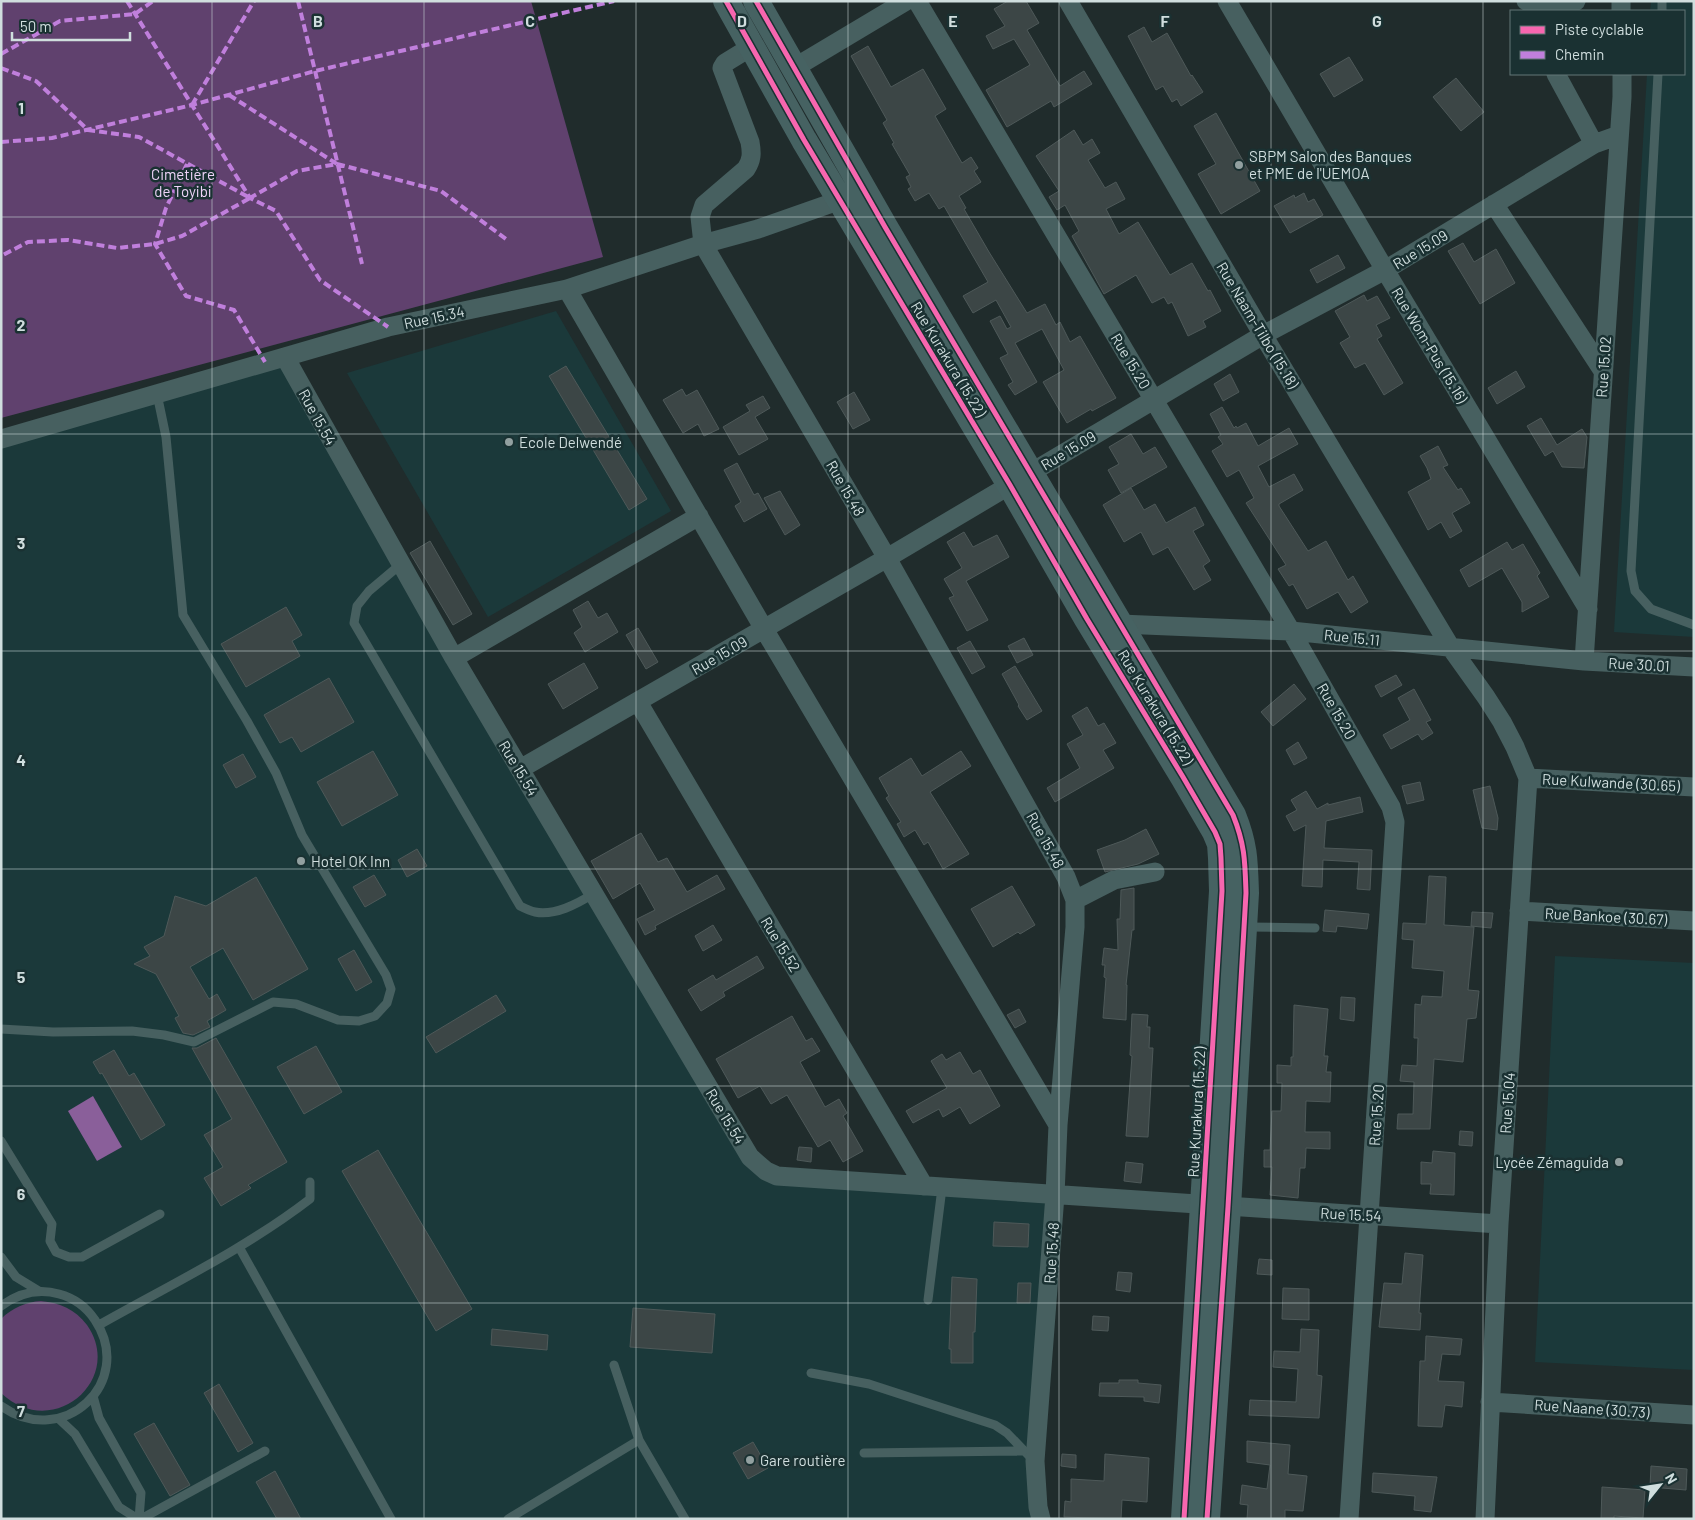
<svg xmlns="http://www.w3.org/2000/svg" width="1695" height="1520" font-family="Barlow,sans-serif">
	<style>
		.built { fill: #1b393a }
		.green { fill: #60416e }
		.water { fill: #8a5f9a }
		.building { fill: #3c4646; stroke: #4e5959 }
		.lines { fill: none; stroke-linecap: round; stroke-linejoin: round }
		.lane { stroke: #476060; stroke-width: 9 }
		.street { stroke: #476060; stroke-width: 19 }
		.secondary { stroke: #466262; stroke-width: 26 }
		.quiet { stroke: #c07fdc; stroke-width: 4; stroke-dasharray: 8 4; stroke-linecap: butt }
		.cycleway-casing { stroke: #1a3132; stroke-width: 8 }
		.cycleway { stroke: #f766af; stroke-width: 5 }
		.grid { fill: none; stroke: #d0dede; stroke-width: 1; stroke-opacity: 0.55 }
		.poi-dot { fill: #92a0a0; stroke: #1a3132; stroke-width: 2 }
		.labels { text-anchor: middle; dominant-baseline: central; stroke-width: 5; stroke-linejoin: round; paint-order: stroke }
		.poi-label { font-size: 15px; fill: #d0dede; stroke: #1a3132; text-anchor: start }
		.park-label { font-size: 15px; fill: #efd4f9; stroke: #1a3132 }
		.street-label { font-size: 15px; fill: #d0dede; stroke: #1a3132 }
		.grid-label { font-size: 16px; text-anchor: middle; font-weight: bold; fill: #d0dede; stroke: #1a3132; stroke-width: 5; stroke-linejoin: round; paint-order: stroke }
	</style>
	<rect width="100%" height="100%" fill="#202c2c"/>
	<path class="built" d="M1651 1H1694V637L1614 632 1647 74H1684V11H1650Z
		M556 311 671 511 488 617 347 373Z
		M285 357 766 1171 1055 1195 1041 1493 1050 1519H1V439Z
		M1555 956 1694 963V1370L1535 1362Z"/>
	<path class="green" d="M1 1H531L603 257 1 418Z
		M41 1301C60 1303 75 1309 87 1325 125 1379 53 1442 1 1393V1319C12 1308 26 1302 41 1301Z"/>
	<path class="water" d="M93 1096 122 1147 97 1161 68 1111Z"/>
	<path class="building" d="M1008 1H1026L1039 23 1027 30 1060 86 1084 71 1092 84 1054 107 1051 101 1007 127 986 90 1030 65 1014 39 993 49 986 36 1005 26 994 9Z
		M1144 27 1152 42 1167 33 1191 76 1192 75 1203 92 1181 106 1177 99 1172 102 1163 86 1156 90 1128 36Z
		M868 46 891 87 923 69 946 109 935 116 962 163 971 157 978 168 974 171 981 182 959 196 966 208 964 209 989 252 1027 313 1045 304 1056 325 1060 322 1070 342 1080 336 1116 398 1092 411 1091 409 1067 423 1043 382 1064 370 1042 329 1015 343 1037 382 1015 395 1008 385 1013 382 1000 358 1008 354 990 321 1000 316 1007 329 1011 327 996 300 973 313 963 296 988 282 944 206 939 209 929 193 915 201 908 189 911 187 906 177 910 175 892 144 894 143 883 123 887 120 851 56Z
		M1349 57 1363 80 1334 97 1320 74Z
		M1456 78 1484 112 1461 131 1433 97Z
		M1216 113 1260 191 1221 214 1198 174 1216 164 1194 126Z
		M1074 130 1083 145 1092 139 1100 153 1088 160 1105 188 1116 182 1125 199 1106 209 1119 234 1138 222 1170 275 1192 263 1208 291 1210 290 1221 311 1203 321 1206 327 1188 336 1172 302 1168 304 1164 297 1152 303 1136 275 1104 294 1072 236 1079 231 1065 205 1057 210 1049 197 1059 191 1036 156Z
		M1304 193 1308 202 1314 199 1323 215 1290 233 1274 206 1294 195 1295 198Z
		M1463 243 1474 262 1496 249 1515 283 1480 304 1448 251Z
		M1338 255 1345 268 1317 283 1310 270Z
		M1364 295 1367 301 1377 296 1390 318 1376 325 1382 336 1377 339 1403 383 1384 395 1365 363 1355 368 1340 343 1350 337 1335 311Z
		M566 366 647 499 629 510 549 376Z
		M1516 371 1525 387 1497 404 1488 388Z
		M1230 374 1239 392 1223 401 1214 384Z
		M682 389 686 396 697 390 719 429 704 436 698 424 683 433 663 400Z
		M854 392 870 420 853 429 837 402Z
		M763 396 770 408 755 417 768 439 739 455 723 427 750 411 746 405Z
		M1222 407 1234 428 1236 426 1237 428 1246 423 1258 446 1289 428 1298 444 1258 466 1269 487 1294 474 1303 490 1279 504V506L1308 551 1326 541 1348 580 1353 576 1368 602 1351 613 1338 592 1307 609 1293 584 1289 586 1278 569 1286 565 1246 503 1254 498 1239 470 1227 477 1212 451 1223 444 1218 437 1221 435 1210 414Z
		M1541 418 1557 445 1582 429 1587 437 1584 468 1562 467 1553 451 1545 456 1527 426Z
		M1131 434 1143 454 1155 447 1167 467 1121 493 1108 470 1119 464 1109 447Z
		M1438 446 1448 465 1443 467 1458 490 1461 488 1470 503 1452 513 1462 531 1450 538 1441 522 1428 530 1408 492 1431 479 1427 468 1420 456Z
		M737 463 754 495 758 493 767 509 744 522 735 506 741 502 724 470Z
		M1131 488 1144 510 1155 504 1166 523 1195 507 1204 525 1193 531 1210 561 1203 566 1211 580 1194 590 1168 547 1153 555 1141 532 1124 542 1103 505Z
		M780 491 800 525 785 535 764 498Z
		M964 532 973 547 997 535 1009 557 966 581 988 620 967 631 949 598 954 596 944 579 962 568 947 542Z
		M430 541 472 614 453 625 410 553Z
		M1507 542 1512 550 1523 544 1540 573 1537 576 1549 597 1522 612V602L1502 568 1469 587 1460 570Z
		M588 601 598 618 607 613 618 632 585 652 574 633 582 627 573 610Z
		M286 607 302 635 292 641 300 656 246 687 221 644Z
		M638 628 658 662 646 669 626 635Z
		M1024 638 1033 655 1017 663 1008 646Z
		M970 641 985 667 972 674 957 648Z
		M584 663 598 688 563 709 548 684Z
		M1015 666 1042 711 1027 720 1018 706 1019 705 1002 674Z
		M1396 675 1402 685 1381 697 1375 686Z
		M329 678 354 722 301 752 292 737 280 743 264 715Z
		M1294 684 1306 699 1273 726 1261 712Z
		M1414 689 1431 720 1426 722 1433 733 1422 740 1418 734 1391 749 1383 735 1410 720 1398 698Z
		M1087 707 1098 726 1104 723 1116 743 1103 750 1114 768 1055 802 1047 788 1080 768 1067 744 1083 735 1072 716Z
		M1298 742 1307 758 1294 765 1286 750Z
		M373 751 398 795 342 826 317 782Z
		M961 751 971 766 930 792 969 854 943 869 928 842 924 845 915 830 904 837 897 824 901 822 886 798 889 796 879 778 911 758 922 776Z
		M243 754 256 777 236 788 223 765Z
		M1420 782 1424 800 1407 804 1402 786Z
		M1490 786 1498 818 1497 830 1482 828 1473 790Z
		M1306 791 1317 809 1328 803V805L1360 797 1363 812 1326 821 1324 848 1372 850 1370 890 1357 889 1359 862 1323 860 1322 887 1302 886 1306 825 1294 831 1286 816 1297 810 1291 800Z
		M1146 829 1159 854 1138 864 1105 872 1097 850 1125 840Z
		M641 833 658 862 667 858 687 892 717 875 725 889 655 926 656 929 645 935 637 919 655 910 640 883 613 899 591 861Z
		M417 849 427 866 407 877 398 860Z
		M374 875 386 895 365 907 353 887Z
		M1429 876 1446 877 1444 925 1474 927 1468 990 1479 991 1476 1018 1467 1019 1463 1062 1434 1059 1430 1129H1397L1398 1114H1413L1414 1082 1400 1081 1402 1065 1417 1066 1418 1038H1414L1415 1004 1421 1005 1422 996 1442 997 1444 971 1412 968 1414 940 1402 939 1403 923 1426 924Z
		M256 877 308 969 253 1000 223 948 190 967 209 999 217 994 226 1010 207 1021 210 1027 193 1035 183 1033 175 1018 179 1016 156 974 134 964 150 956 144 947 164 936 175 896 206 906Z
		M1012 886 1035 925 1020 934 1018 932 993 947 971 909Z
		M1134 888V930H1132L1126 985H1127L1126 1020 1103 1018 1106 978 1104 977 1105 965H1102L1104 948 1118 950 1117 919H1120L1121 890Z
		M1325 910 1369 914 1367 929 1337 926 1336 932 1323 931Z
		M1472 912 1493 913 1491 928 1471 926Z
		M713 925 722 940 703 951 695 936Z
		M354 950 372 982 356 991 338 959Z
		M757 956 764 968 723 992 725 996 701 1011 688 990 713 975 716 980Z
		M496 995 506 1011 436 1053 426 1037Z
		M1341 997 1355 998 1354 1021 1340 1019Z
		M1294 1005 1328 1009 1324 1056H1328L1326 1072H1331L1330 1102 1306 1101 1305 1132H1330V1149L1306 1148 1305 1168H1300L1298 1198 1270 1195 1272 1167H1264V1150H1270L1272 1111H1281L1282 1083H1277V1065L1291 1066V1057H1293Z
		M1019 1009 1026 1022 1015 1028 1007 1015Z
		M1132 1014 1148 1015 1147 1027H1150L1149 1048H1153L1148 1137 1126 1136 1132 1056 1130 1055Z
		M792 1016 806 1041 812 1038 820 1051 800 1062 825 1107 839 1099 847 1113 843 1116 863 1151 843 1162 830 1140 818 1147 787 1095 771 1104 760 1086 738 1098 716 1059Z
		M216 1038 287 1162 248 1185 251 1188 221 1206 204 1178 223 1167 204 1135 232 1119 192 1048H197Z
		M316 1046 342 1092 304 1114 277 1067Z
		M114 1050 129 1076 134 1073 165 1125 141 1140 102 1073 100 1074 93 1062Z
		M960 1052 973 1074 980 1070 1000 1106 970 1124 960 1107 943 1117 939 1109 913 1123 906 1111 947 1088 931 1061 942 1054 946 1060Z
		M1460 1131 1473 1132 1472 1146 1459 1145Z
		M799 1147 812 1148 811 1162 797 1160Z
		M378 1150 472 1309 436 1331 342 1171Z
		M1433 1151 1455 1153 1454 1195 1430 1194 1431 1184H1421V1162L1432 1163Z
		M1126 1162 1143 1164 1141 1183 1124 1181Z
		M994 1222 1029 1224 1028 1247 993 1246Z
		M1405 1253 1423 1255 1419 1313H1421L1420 1330 1379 1327 1384 1283 1402 1284Z
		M1259 1259 1272 1260V1275L1257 1274Z
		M1118 1272 1132 1273 1130 1292 1116 1290Z
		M952 1277 977 1279 975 1332H973V1363H951V1349H949Z
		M1018 1283H1031L1030 1303H1017Z
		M1283 1288 1309 1289V1320L1282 1319Z
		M633 1308 715 1314 712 1353 630 1347Z
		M1093 1316 1109 1317 1108 1331 1092 1330Z
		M492 1329 548 1335 547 1350 491 1345Z
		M1301 1329 1319 1330 1317 1375 1322 1376 1319 1418 1249 1415 1250 1400 1296 1402 1298 1369 1273 1367 1274 1351 1300 1352Z
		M1426 1336 1462 1339 1460 1355 1442 1354 1438 1381 1464 1382 1462 1407 1445 1405 1442 1427 1418 1426 1420 1361H1425Z
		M1119 1380H1138V1383L1161 1385 1159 1403 1144 1401V1397L1099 1396 1100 1383H1119Z
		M219 1384 253 1443 238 1452 204 1393Z
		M154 1423 190 1485 170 1496 134 1434Z
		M1247 1441 1290 1445 1288 1474 1307 1476 1303 1511 1285 1510V1519H1247L1248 1505 1240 1504 1242 1485 1267 1489 1270 1465 1247 1462Z
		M753 1442 768 1468 748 1479 733 1453Z
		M1062 1454 1076 1455V1468L1061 1466Z
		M1105 1454 1149 1458 1147 1502 1122 1500 1121 1519 1064 1517 1065 1501 1071 1502V1479L1104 1481Z
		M1651 1466 1687 1469 1686 1490 1650 1487Z
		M275 1471 301 1519H277L256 1482Z
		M1373 1473 1437 1477 1431 1512 1414 1510 1415 1496 1372 1492Z
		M1602 1487 1645 1490 1643 1518 1614 1516V1519H1601Z"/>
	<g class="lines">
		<path class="lane" d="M1662 11V1
			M1658 74 1631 571 1635 591 1651 609 1694 625
			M401 564 369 591 357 606 354 623 520 906C524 908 530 911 535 912 555 916 577 904 593 894
			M1247 927 1315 928
			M1 1029 53 1032 132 1031 164 1035 194 1042 273 1002 296 1004 338 1020 359 1021 375 1016 387 1003 391 989 386 975 302 835 276 773 247 721 183 615 166 437 157 394
			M1 1141 52 1224 50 1241 56 1252 69 1257H82L160 1214
			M239 1247 391 1519
			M1 1257 16 1277 39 1291
			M928 1300 942 1188
			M1 1306C19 1293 38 1288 59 1294 74 1298 87 1308 95 1320 136 1382 63 1450 1 1406
			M99 1325C170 1285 245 1249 310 1199V1182
			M614 1365 639 1440 685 1519
			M811 1373 869 1384 995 1425 1007 1433 1034 1461
			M93 1396 99 1418 141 1493 139 1519
			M59 1419 75 1434 119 1507 138 1519
			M864 1453 1024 1451
			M141 1519 265 1451
			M508 1519 639 1440"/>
		<path class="street" d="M917 1 1291 631 1391 807 1395 822 1349 1519
			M1068 1 1263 335 1451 648 1486 697 1502 722 1515 747 1528 778 1499 1224 1485 1519
			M1227 1 1385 270 1588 609
			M1526 1C1547 7 1556 13 1576 1
			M1621 1V11
			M751 47 725 63 722 68 750 142C752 153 752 160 746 169L704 205 700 217 703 244 887 558 1066 877 1075 900V927L1058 1125 1055 1195 1035 1461 1038 1507 1041 1519
			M794 68 906 1
			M1556 74 1594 144
			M1494 204 1603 371
			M567 289 764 629 1058 1125
			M285 357 454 658 750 1157 766 1171 777 1176 1499 1224
			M1 439 388 327 567 289 703 244 758 229 852 196
			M1120 624 1291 631 1584 661 1694 667
			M454 658 699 516
			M1584 661 1622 97V74
			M638 702 924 1186
			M520 769 887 558 1263 335 1385 270 1594 144 1619 135
			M1528 778 1694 787
			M1075 900 1114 880 1155 872
			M1519 911 1694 921
			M1490 1402 1694 1415"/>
		<path class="secondary" d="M726 1 804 140 1010 485 1087 619 1183 777 1215 832 1220 844 1221 858 1222 891 1184 1519
			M756 1 885 227 1233 815C1245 845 1245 861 1246 893L1228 1207 1207 1519"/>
		<path class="quiet" d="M127 1 250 198 276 211 320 280 388 327
			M298 1 362 264
			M1 54 60 21 135 14 153 1
			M1 68 36 81 88 130 139 137 250 198 182 236 155 244 117 248 68 240 28 242 1 256
			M229 95 337 164 297 171 250 198
			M192 105 254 1
			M1 142 52 138 192 105 315 71 614 1
			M187 164 166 208 155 244 186 296 234 310 265 362
			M337 164 441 191 506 239"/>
		<defs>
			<path id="cycleway" d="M726 1 804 140 1010 485 1087 619 1183 777 1215 832 1220 844 1221 858 1222 891 1184 1519
				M756 1 885 227 1233 815C1245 845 1245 861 1246 893L1228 1207 1207 1519"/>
		</defs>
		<use href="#cycleway" class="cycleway-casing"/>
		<use href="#cycleway" class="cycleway"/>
	</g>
	<path class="grid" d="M212 1V1519M424 1V1519M636 1V1519M848 1V1519M1059 1V1519M1271 1V1519M1483 1V1519M1 217H1694M1 434H1694M1 651H1694M1 869H1694M1 1086H1694M1 1303H1694"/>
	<g class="poi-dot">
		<circle cx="1239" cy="165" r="5"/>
		<circle cx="509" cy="442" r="5"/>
		<circle cx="301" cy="861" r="5"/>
		<circle cx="1619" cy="1162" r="5"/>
		<circle cx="750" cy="1460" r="5"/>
	</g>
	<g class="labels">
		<g class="poi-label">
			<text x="1249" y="156">SBPM Salon des Banques<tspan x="1249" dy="17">et PME de l'UEMOA</tspan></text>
			<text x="519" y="442">Ecole Delwendé</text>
			<text x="311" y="861">Hotel OK Inn</text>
			<text x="1609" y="1162" text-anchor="end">Lycée Zémaguida</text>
			<text x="760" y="1460">Gare routière</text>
		</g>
		<g class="park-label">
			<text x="183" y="174">Cimetière<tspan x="183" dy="17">de Toyibi</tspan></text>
		</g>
		<g class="street-label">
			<text transform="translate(1420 249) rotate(-31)">Rue 15.09</text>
			<text transform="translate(434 317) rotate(-12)">Rue 15.34</text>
			<text transform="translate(1258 325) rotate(59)">Rue Naam-Tilbo (15.18)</text>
			<text transform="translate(1430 345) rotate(59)">Rue Wom-Pus (15.16)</text>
			<text transform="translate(949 359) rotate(59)">Rue Kurakura (15.22)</text>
			<text transform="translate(1131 361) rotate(59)">Rue 15.20</text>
			<text transform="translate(1603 367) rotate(-86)">Rue 15.02</text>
			<text transform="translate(318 417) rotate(61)">Rue 15.54</text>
			<text transform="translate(1068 450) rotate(-31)">Rue 15.09</text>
			<text transform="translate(846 488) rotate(60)">Rue 15.48</text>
			<text transform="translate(1352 637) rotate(6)">Rue 15.11</text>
			<text transform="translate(719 655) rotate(-30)">Rue 15.09</text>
			<text transform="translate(1639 664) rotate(3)">Rue 30.01</text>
			<text transform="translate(1156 707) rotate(59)">Rue Kurakura (15.22)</text>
			<text transform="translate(1337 711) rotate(60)">Rue 15.20</text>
			<text transform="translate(519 768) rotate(59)">Rue 15.54</text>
			<text transform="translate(1611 782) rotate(3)">Rue Kulwande (30.65)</text>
			<text transform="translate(1046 840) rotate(61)">Rue 15.48</text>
			<text transform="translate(1606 916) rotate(3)">Rue Bankoe (30.67)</text>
			<text transform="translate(781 944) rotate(59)">Rue 15.52</text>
			<text transform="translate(1507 1103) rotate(-86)">Rue 15.04</text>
			<text transform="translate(1196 1112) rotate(-87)">Rue Kurakura (15.22)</text>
			<text transform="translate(1376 1115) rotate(-86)">Rue 15.20</text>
			<text transform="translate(726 1116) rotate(59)">Rue 15.54</text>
			<text transform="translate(1351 1214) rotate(3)">Rue 15.54</text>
			<text transform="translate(1051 1253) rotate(-86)">Rue 15.48</text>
			<text transform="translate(1592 1408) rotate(4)">Rue Naane (30.73)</text>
		</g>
	</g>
	<g class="grid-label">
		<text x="318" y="27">B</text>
		<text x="530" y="27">C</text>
		<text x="742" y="27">D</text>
		<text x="953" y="27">E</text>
		<text x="1165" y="27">F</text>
		<text x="1377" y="27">G</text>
		<text x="21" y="114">1</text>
		<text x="21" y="331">2</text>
		<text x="21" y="549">3</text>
		<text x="21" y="766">4</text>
		<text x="21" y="983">5</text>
		<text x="21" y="1200">6</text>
		<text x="21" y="1417">7</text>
	</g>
	<rect width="1695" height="1520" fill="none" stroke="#d0dede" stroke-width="5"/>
	<rect x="1510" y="10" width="175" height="65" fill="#1a3132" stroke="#637677"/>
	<rect x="1520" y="26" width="25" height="8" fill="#f766af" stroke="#637677"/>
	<text x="1555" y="35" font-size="15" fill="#d0dede">Piste cyclable</text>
	<rect x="1520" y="51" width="25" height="8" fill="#c07fdc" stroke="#637677"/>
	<text x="1555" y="60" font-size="15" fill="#d0dede">Chemin</text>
	<g transform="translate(1660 1485) rotate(60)" stroke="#1a3132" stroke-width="4" paint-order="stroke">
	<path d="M0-4L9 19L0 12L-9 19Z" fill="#d0dede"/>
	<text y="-8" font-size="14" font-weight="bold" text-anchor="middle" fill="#d0dede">N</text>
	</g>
	<path d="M12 32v8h118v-8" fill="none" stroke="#d0dede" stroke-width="2.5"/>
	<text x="20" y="32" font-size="15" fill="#d0dede" stroke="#1a3132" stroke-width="4" paint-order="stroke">50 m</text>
</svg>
